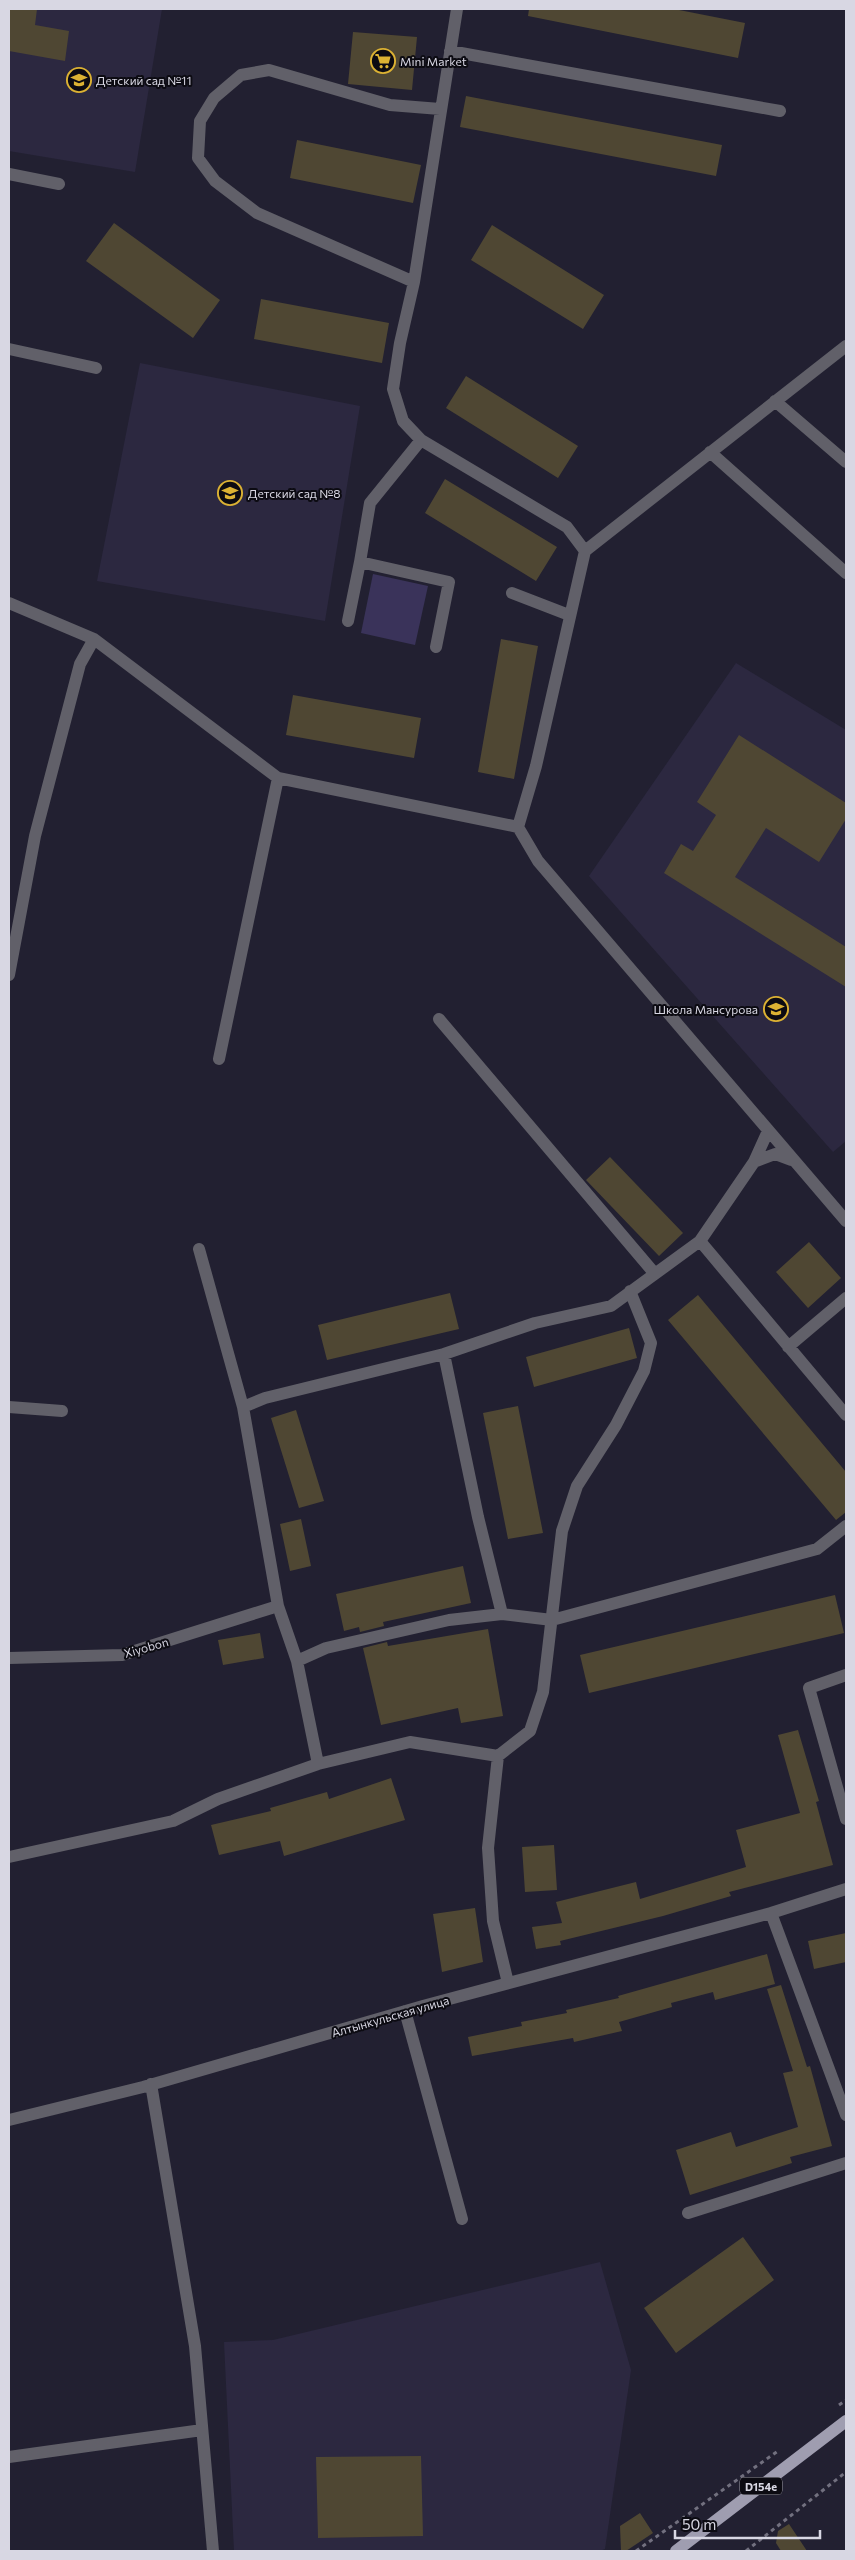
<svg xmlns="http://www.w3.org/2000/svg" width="855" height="2560" font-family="Commissioner,sans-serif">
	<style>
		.built { fill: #2c2840 }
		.green { fill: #3a335a }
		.building { fill: #4f4733 }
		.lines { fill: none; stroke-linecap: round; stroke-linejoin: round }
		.path { stroke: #72707f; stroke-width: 3; stroke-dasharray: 4 4; stroke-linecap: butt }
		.minor { stroke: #616069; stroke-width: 12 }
		.major { stroke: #9f9db0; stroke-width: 12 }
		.labels { text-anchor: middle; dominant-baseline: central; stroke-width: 4; stroke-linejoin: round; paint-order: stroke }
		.shield { fill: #0c0b12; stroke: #9b9aa4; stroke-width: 1 }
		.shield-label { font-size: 11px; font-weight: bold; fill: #d8d7e3 }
		.poi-label { font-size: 12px; fill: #d8d7e3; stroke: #0c0b12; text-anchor: start }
		.street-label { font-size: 12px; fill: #d8d7e3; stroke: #0c0b12 }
	</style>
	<rect width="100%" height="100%" fill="#222031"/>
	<path class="built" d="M9 9H162L135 172 9 151Z
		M140 363 360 406 325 621 97 581Z
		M736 663 846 730V1141L833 1152 589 876Z
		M600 2262 631 2370 605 2549 600 2551H234L224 2342 273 2340Z"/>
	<path class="green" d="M373 574 428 586 415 645 361 633Z"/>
	<path class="building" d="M9 9H37L35 25 69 31 65 61 9 51Z
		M529 9H674L745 23 738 58 528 16Z
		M353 32 417 37 412 90 348 84Z
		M466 96 722 145 716 176 460 127Z
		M297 140 421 165 413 203 290 178Z
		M114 223 220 300 193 338 86 261Z
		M492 225 604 295 583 329 471 260Z
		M261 299 389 323 382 363 254 339Z
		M466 376 578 446 558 478 446 408Z
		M445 479 557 547 536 581 425 513Z
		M501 639 538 646 514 779 478 772Z
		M293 695 421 718 414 758 286 735Z
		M739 735 846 803V819L819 862 766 828 735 877 846 947V987L664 873 681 844 693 851 716 815 697 802Z
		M610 1157 683 1233 659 1256 586 1180Z
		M809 1242 841 1278 808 1308 776 1272Z
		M450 1293 459 1329 327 1360 318 1325Z
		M698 1295 846 1472V1512L836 1520 668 1320Z
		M629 1328 637 1358 534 1387 526 1357Z
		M518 1406 543 1533 508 1539 483 1413Z
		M296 1410 324 1501 299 1508 271 1418Z
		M301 1519 311 1566 290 1571 280 1524Z
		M463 1566 471 1603 383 1622 384 1626 360 1632 359 1627 344 1631 336 1594Z
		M835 1595 844 1633 589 1693 580 1655Z
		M488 1629 503 1716 461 1723 458 1708 381 1725 363 1648 387 1642 388 1646Z
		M260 1633 264 1658 223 1665 218 1640Z
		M798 1730 819 1801 816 1802 833 1865 729 1892 731 1896 663 1916 560 1941 561 1945 536 1949 532 1927 562 1923 556 1902 636 1882 640 1899 746 1867 736 1830 800 1813 778 1735Z
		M391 1778 405 1820 284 1856 280 1841 219 1855 211 1825 271 1811 270 1808 327 1792 329 1799Z
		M554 1845 557 1890 525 1892 522 1847Z
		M475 1908 483 1962 442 1972 433 1914Z
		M846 1933V1962L814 1969 808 1941Z
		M767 1954 775 1984 715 2000 713 1992 671 2003 672 2007 619 2022 622 2031 574 2042 573 2038 472 2056 468 2037 522 2026 521 2022 567 2013 566 2010 619 1998 618 1996Z
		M781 1985 807 2067 810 2066 832 2146 790 2157 792 2163 690 2195 676 2150 731 2132 736 2147 798 2127 783 2073 793 2071 767 1989Z
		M743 2237 774 2280 676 2353 644 2308Z
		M421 2456 423 2536 318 2538 316 2457Z
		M640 2513 653 2533 626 2551H621L620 2526Z
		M789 2524 807 2551H781L776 2543 778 2531Z"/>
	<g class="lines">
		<path class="path" d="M839 2405 846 2400
			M636 2551 778 2451
			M746 2551 846 2472"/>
		<path class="minor" d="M457 9 414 282 400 343 393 389 403 421 421 440 567 527 585 551 536 766 518 827 538 861 846 1221
			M450 51 780 111
			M9 174 59 184
			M414 282 257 213 215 181 198 158 200 121 214 98 241 75 269 70 390 105 440 109
			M9 349 96 368
			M775 401 846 462
			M421 440 370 503 360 562 449 582 436 647
			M710 452 846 573
			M585 551 846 346
			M512 593 569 615
			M9 603 94 639 278 778 518 827
			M348 621 360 562
			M9 975 35 836 80 664 94 639
			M439 1019 655 1274
			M219 1059 278 778
			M754 1162 768 1131
			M700 1241 846 1415
			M199 1249 243 1407 278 1606 297 1661 318 1764
			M788 1347 846 1298
			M444 1354 478 1517 502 1614
			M9 1407 62 1411
			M243 1407 265 1398 444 1354 535 1323 611 1306 700 1241 754 1162 775 1154 791 1160
			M9 1658 122 1655 278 1606
			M297 1661 326 1648 449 1620 502 1614 552 1620 817 1549 846 1526
			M846 1675 809 1688 846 1819
			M9 1857 173 1821 218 1799 318 1764 410 1742 498 1756
			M771 1913 846 2115
			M508 1983 493 1921 488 1848 498 1756 530 1731 543 1692 562 1531 577 1486 616 1425 644 1371 651 1343 630 1291
			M405 2011 462 2219
			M151 2084 195 2346 213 2551
			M9 2120 143 2087 423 2006 771 1913 846 1889
			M688 2213 846 2163
			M9 2457 202 2430"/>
		<path class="major" d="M676 2551 846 2421"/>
	</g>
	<defs>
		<symbol id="supermarket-ring" viewBox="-11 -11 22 22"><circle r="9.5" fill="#0c0b12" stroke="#dcb233" stroke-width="1.5"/><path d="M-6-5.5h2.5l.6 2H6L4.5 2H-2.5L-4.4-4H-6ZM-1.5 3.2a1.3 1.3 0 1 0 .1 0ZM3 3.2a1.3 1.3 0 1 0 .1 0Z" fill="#dcb233"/></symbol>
		<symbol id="school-ring" viewBox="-11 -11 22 22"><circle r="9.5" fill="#0c0b12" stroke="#dcb233" stroke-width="1.5"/><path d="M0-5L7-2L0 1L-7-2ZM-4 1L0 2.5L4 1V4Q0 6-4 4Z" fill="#dcb233"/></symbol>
	</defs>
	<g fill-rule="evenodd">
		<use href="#supermarket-ring" x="369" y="47" width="28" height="28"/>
		<use href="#school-ring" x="65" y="66" width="28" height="28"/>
		<use href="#school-ring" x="216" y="479" width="28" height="28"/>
		<use href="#school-ring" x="762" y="995" width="28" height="28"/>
	</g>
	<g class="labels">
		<rect class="shield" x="740" y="2477.5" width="42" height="17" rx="4"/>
		<g class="shield-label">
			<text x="761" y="2486">D154e</text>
		</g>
		<g class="poi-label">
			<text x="400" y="61">Mini Market</text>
			<text x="96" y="80">Детский сад №11</text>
			<text x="248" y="493">Детский сад №8</text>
			<text x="758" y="1009" text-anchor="end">Школа Мансурова</text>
		</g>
		<g class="street-label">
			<text transform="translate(146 1647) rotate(-16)">Xiyobon</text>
			<text transform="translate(390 2016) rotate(-16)">Алтынкульская улица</text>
		</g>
	</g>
	<rect width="855" height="2560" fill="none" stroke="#d8d7e3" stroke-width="20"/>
	<path d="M675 2530v8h145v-8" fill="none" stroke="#d8d7e3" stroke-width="2.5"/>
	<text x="682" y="2530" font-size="15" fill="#d8d7e3" stroke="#0c0b12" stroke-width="4" paint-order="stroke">50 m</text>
</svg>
